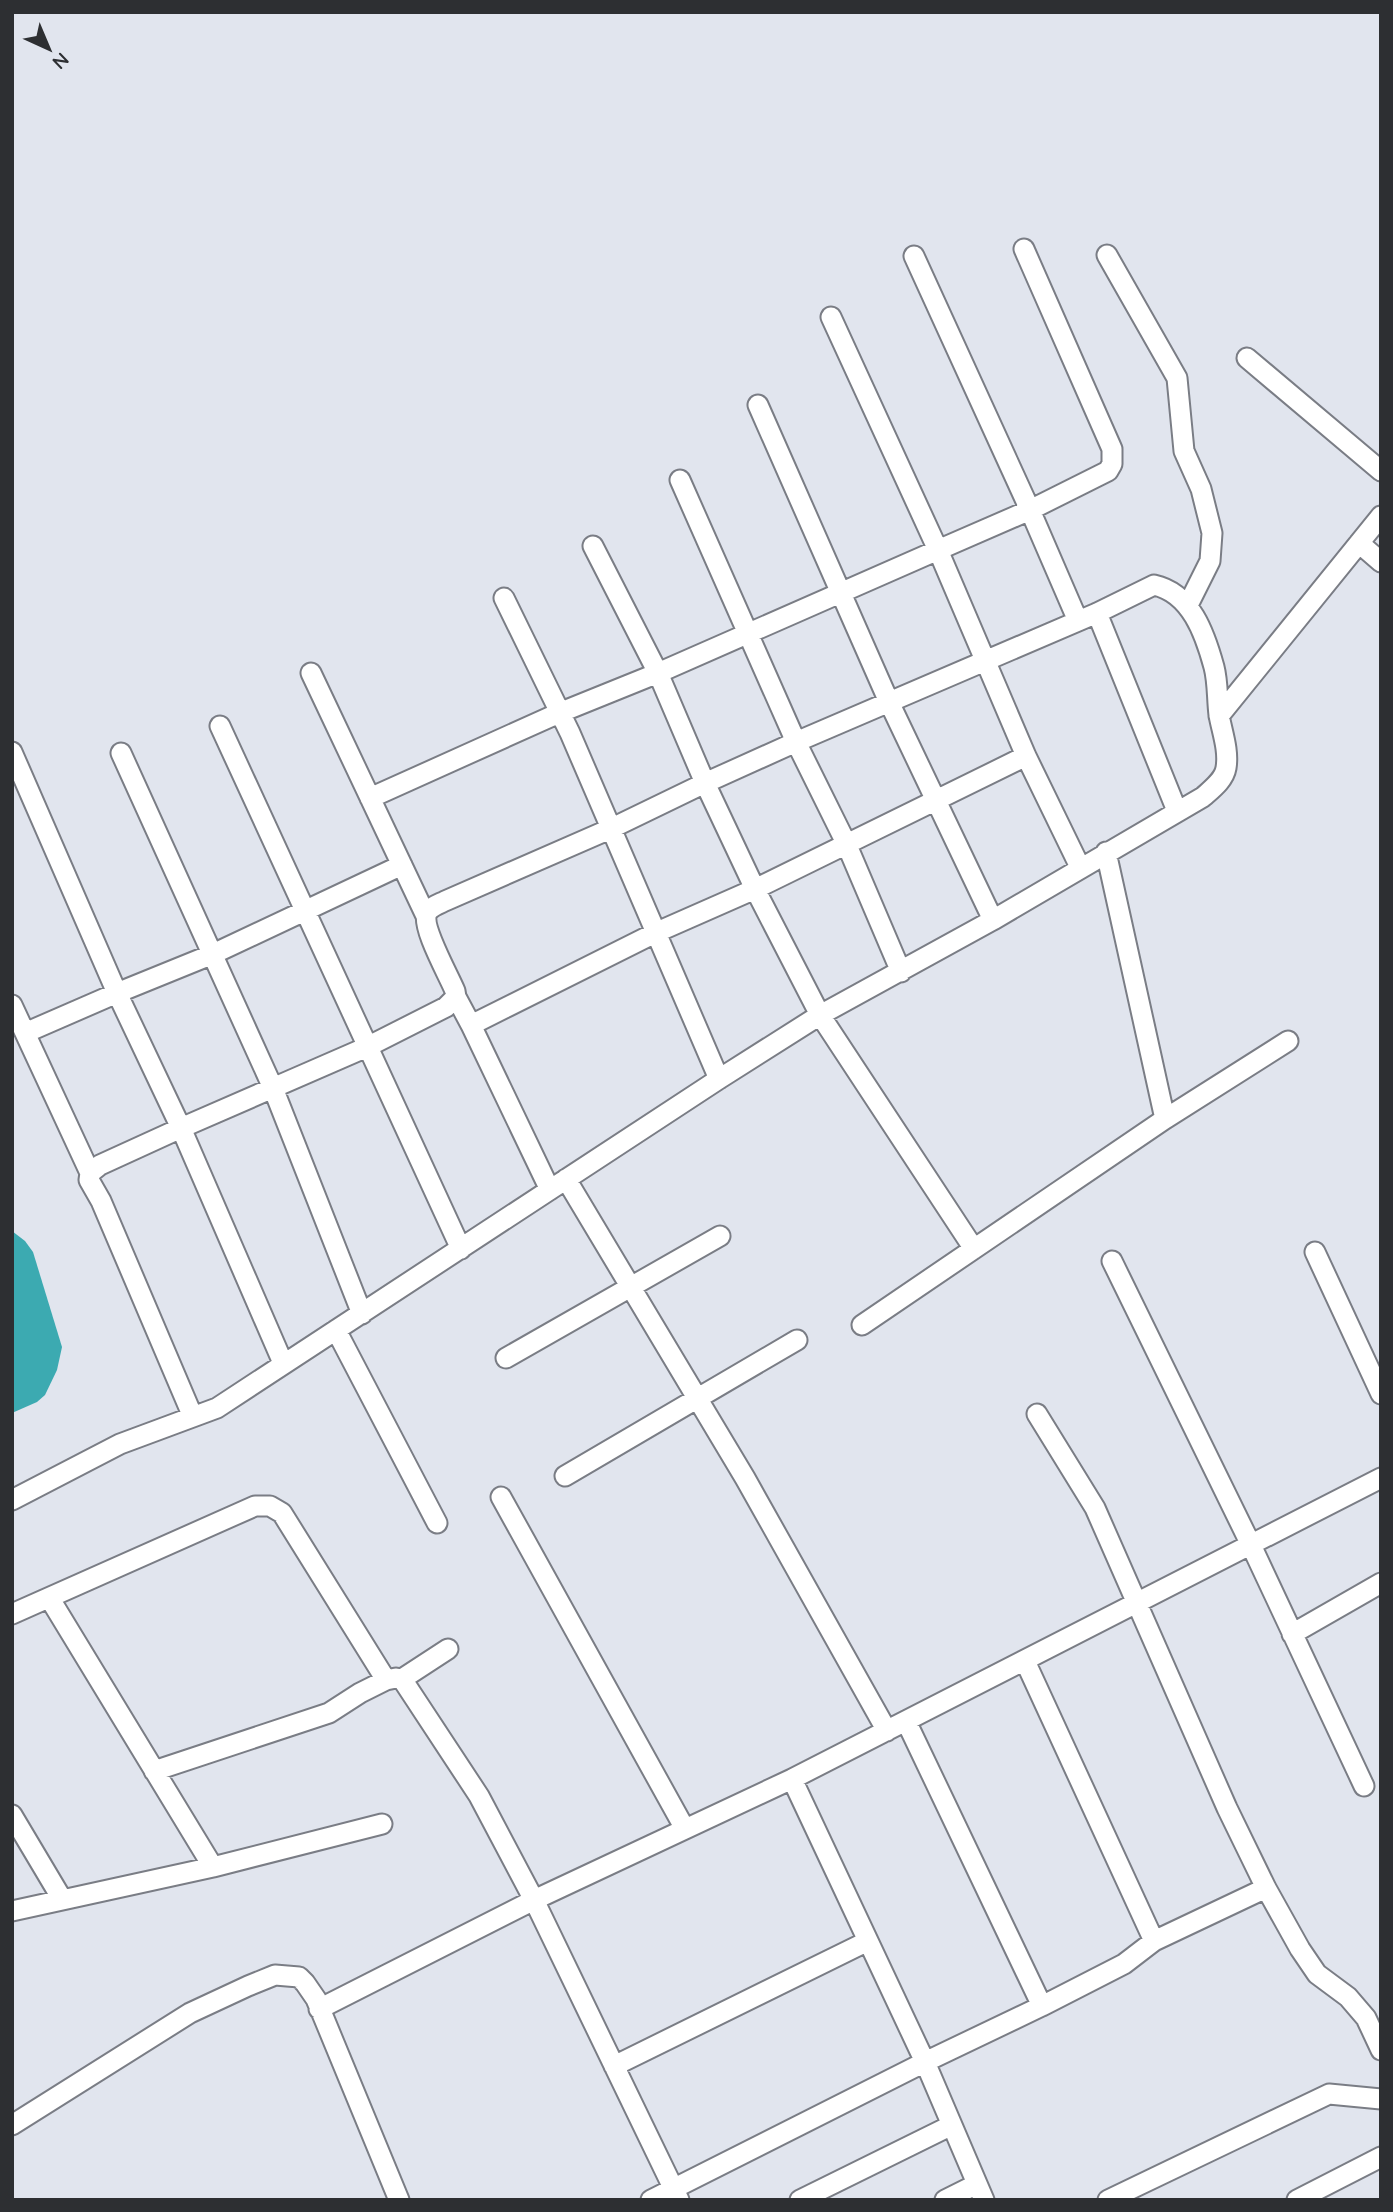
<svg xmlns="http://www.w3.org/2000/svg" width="1393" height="2212" font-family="Quicksand,sans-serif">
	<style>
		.water { fill: #3caab1 }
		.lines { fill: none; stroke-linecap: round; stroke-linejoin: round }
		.minor-casing { stroke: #7a7d85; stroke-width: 23 }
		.minor { stroke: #fff; stroke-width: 19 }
	</style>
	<rect width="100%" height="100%" fill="#e1e5ee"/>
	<path class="water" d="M12 1231 25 1241 33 1252 62 1347 57 1370 45 1395 37 1402 12 1413Z"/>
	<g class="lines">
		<defs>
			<path id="minor" d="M1107 255 1177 378 1184 451 1201 489 1212 533 1210 561 1188 605
				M914 256 1030 510 1078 621
				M831 317 938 550 1026 756 1080 867
				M1247 358 1381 471
				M758 405 889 702 993 920
				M680 480 796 742 846 843 901 972
				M1359 543 1381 562
				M593 546 658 673 705 783 755 889 820 1015 974 1249
				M504 598 570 733 719 1079
				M1097 613 1177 811
				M311 673 426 916
				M1219 716 1381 516
				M220 726 461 1249
				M12 752 117 993 181 1128 283 1363
				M121 753 273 1088 362 1314
				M370 798 559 713 658 673 938 550 1030 510 1108 471 1112 464V449L1024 249
				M456 997 471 1025 550 1190
				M12 1005 90 1173
				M471 1025 655 933 755 889 1026 756
				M25 1033 117 993 213 954 402 865
				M1165 1119 1288 1041
				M566 1179 745 1478 887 1731
				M1315 1252 1381 1394
				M1112 1261 1251 1545 1364 1786
				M862 1325 1165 1119 1106 852
				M336 1330 437 1523
				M506 1358 720 1236
				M1037 1414 1095 1508 1227 1808 1266 1888 1300 1949 1317 1974 1348 1997 1366 2018 1381 2050
				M565 1476 797 1340
				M501 1497 685 1829
				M12 1500 120 1444 217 1408 719 1079 820 1015 993 920 1203 797C1212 789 1224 780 1226 768 1229 750 1222 732 1219 715 1217 699 1218 682 1214 667 1205 634 1191 593 1154 585L1097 613 796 742 705 783 610 829 445 901C439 904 430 907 427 913 421 927 449 976 455 991L456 997 446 1007 367 1047 181 1128 100 1165 90 1173 89 1180 101 1201 193 1417
				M50 1599 213 1867
				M12 1614 255 1506H270L282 1513 386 1680
				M1292 1634 1381 1583
				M1025 1661 1154 1941
				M402 1679 448 1649
				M906 1721 1042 2006
				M154 1771 329 1713 360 1693 386 1680 396 1678 402 1679 479 1796 534 1900 679 2200
				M792 1779 925 2062 984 2200
				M12 1815 62 1899
				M12 1911 213 1867 382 1824
				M319 2009 534 1900 792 1779 1381 1478
				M614 2066 868 1941
				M12 2125 190 2013 248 1986 275 1975 299 1977 305 1983 316 1999 399 2200
				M651 2200 925 2062 1042 2006 1124 1964 1154 1941 1266 1888
				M800 2200 952 2125
				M945 2200 977 2184
				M1108 2200 1329 2094 1381 2099
				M1297 2200 1381 2157"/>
		</defs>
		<use href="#minor" class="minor-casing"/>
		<use href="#minor" class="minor"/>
	</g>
	<rect width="1393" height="2212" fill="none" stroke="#2d2f32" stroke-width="28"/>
	<g transform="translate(49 49) rotate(136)" stroke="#e1e5ee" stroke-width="5" paint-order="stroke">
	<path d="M0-5L12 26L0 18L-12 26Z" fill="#2d2f32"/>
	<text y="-10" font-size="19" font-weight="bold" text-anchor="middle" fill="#2d2f32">N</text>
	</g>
</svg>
